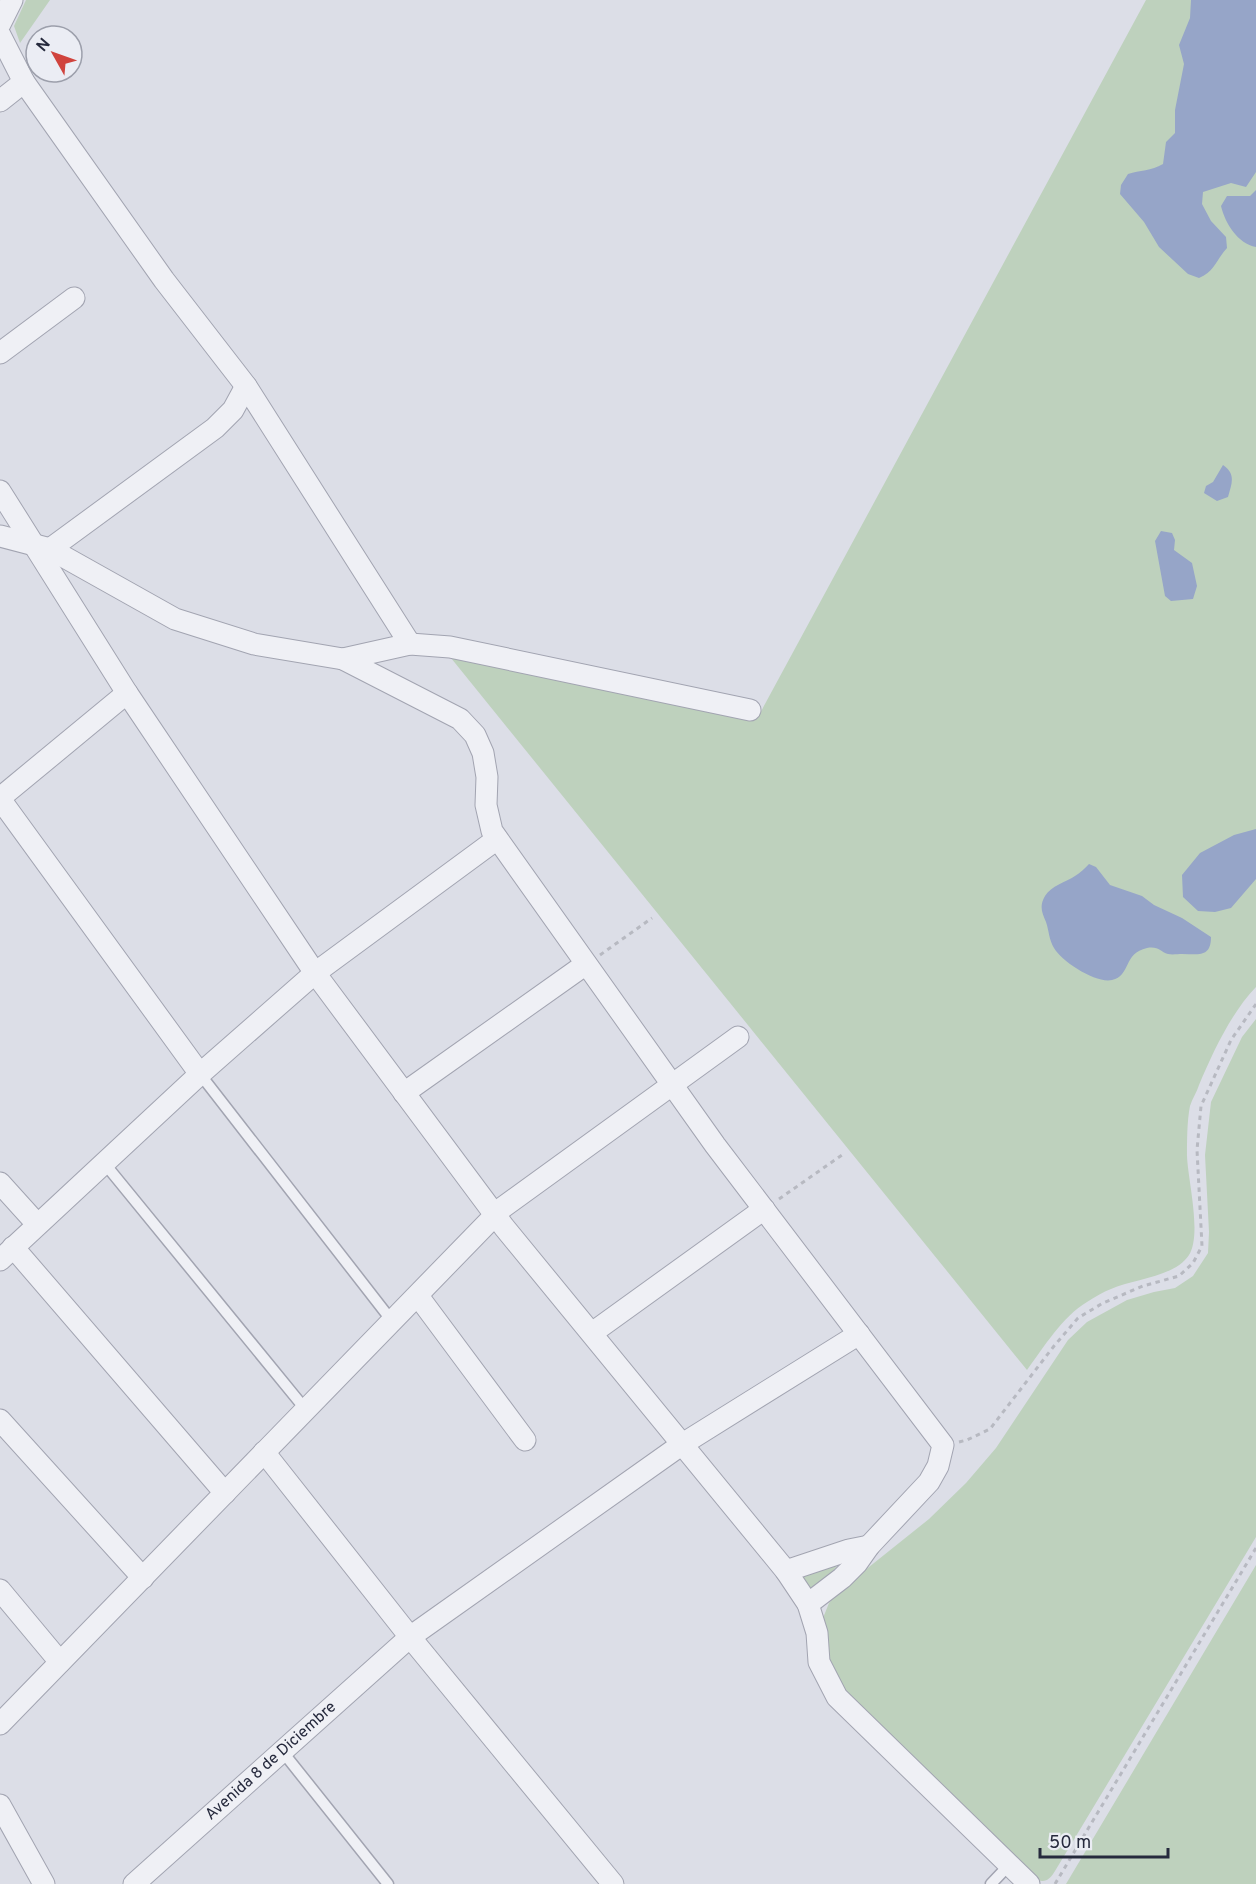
<svg xmlns="http://www.w3.org/2000/svg" width="1256" height="1884" font-family="Overpass,sans-serif">
	<style>
		.green { fill: #bed1bd }
		.water { fill: #96a5c8 }
		.lines { fill: none; stroke-linecap: round; stroke-linejoin: round }
		.service-casing { stroke: #a2a4b1; stroke-width: 13 }
		.minor-casing { stroke: #a2a4b1; stroke-width: 23 }
		.path { stroke: #b7b9c1; stroke-width: 3; stroke-dasharray: 4.5 4.5; stroke-linecap: butt }
		.service { stroke: #eff0f5; stroke-width: 10 }
		.minor { stroke: #eff0f5; stroke-width: 21 }
		.labels { text-anchor: middle; dominant-baseline: central; stroke-width: 4.5; stroke-linejoin: round; paint-order: stroke }
		.street-label { font-size: 16px; fill: #262a3d; stroke: #ebedf4 }
	</style>
	<rect width="100%" height="100%" fill="#dcdee7"/>
	<path class="green" d="M26 0H50L20 43 14 26Z
		M1146 0H1256V987C1231 1013 1213 1052 1199 1085 1197 1092 1192 1099 1190 1106 1187 1121 1187 1141 1187 1156 1188 1181 1202 1234 1189 1255 1175 1277 1133 1279 1111 1289 1103 1292 1095 1297 1087 1302 1062 1317 1044 1347 1027 1370L451 658 758 717Z
		M1256 1019V1537L1055 1871C1050 1879 1046 1883 1037 1880L846 1693 825 1655 823 1618 829 1603 839 1591 929 1519 966 1483 996 1448 1068 1340 1087 1322 1127 1300 1154 1292 1175 1288 1193 1276 1208 1253 1209 1232 1205 1155 1211 1102 1242 1037Z
		M842 1560 828 1577 811 1591 802 1577Z
		M1256 1565V1884H1066Z"/>
	<path class="water" d="M1191 0H1256V172L1246 187 1231 183 1203 192 1202 204 1211 221 1226 237 1227 248C1216 260 1215 271 1199 278L1188 274 1159 247 1144 222 1120 194 1121 185 1128 174C1140 170 1151 171 1163 164L1166 142 1175 133V110L1184 64 1179 45 1190 18Z
		M1256 190V247C1238 244 1225 223 1221 206L1227 196H1250Z
		M1223 465C1236 474 1232 483 1228 497L1217 501 1204 493 1206 486 1213 482Z
		M1161 531 1172 533 1175 540 1174 550 1192 563 1197 586 1193 599 1171 601 1165 596 1155 541Z
		M1256 829V879L1231 908 1215 912 1198 911 1183 897 1182 875 1200 853 1234 835Z
		M1089 864 1096 867 1110 885 1142 896 1154 905 1182 918 1211 937C1211 958 1198 954 1182 954 1178 954 1172 955 1168 954 1160 952 1159 946 1147 948 1123 953 1131 976 1112 980 1097 984 1062 962 1054 948 1049 940 1049 931 1046 922 1042 913 1039 906 1045 896 1051 886 1066 882 1075 876 1080 873 1085 868 1089 864Z"/>
	<g class="lines">
		<defs>
			<path id="service" d="M200 1074 392 1321
				M105 1164 306 1410
				M282 1751 388 1884
				M991 1884 1009 1865"/>
			<g id="minor">
				<path d="M0 24 12 0"/>
				<path d="M0 35 24 82 164 280 246 386 410 644"/>
				<path d="M0 101 24 82"/>
				<path d="M0 353 74 298"/>
				<path d="M0 491 127 693 315 973 504 1227 786 1571 808 1604 817 1633 819 1662 837 1697 1029 1884"/>
				<path d="M0 536 50 549 175 619 254 644 343 659 410 644 450 647 750 710"/>
				<path d="M50 549 215 428 233 410 246 386"/>
				<path d="M343 659 460 719 475 735 483 753 487 777 486 805 492 831 715 1145 943 1445 938 1466 929 1482 869 1546 857 1563 842 1578 808 1604"/>
				<path d="M0 798 127 693"/>
				<path d="M0 799 200 1074"/>
				<path d="M404 1093 586 964"/>
				<path d="M0 1183 37 1224"/>
				<path d="M13 1247 225 1493"/>
				<path d="M0 1260 200 1074 315 973 497 839"/>
				<path d="M418 1296 525 1440"/>
				<path d="M592 1333 764 1209"/>
				<path d="M0 1420 143 1578"/>
				<path d="M264 1452 410 1637 613 1884"/>
				<path d="M786 1571 849 1550 869 1546"/>
				<path d="M0 1590 60 1662"/>
				<path d="M0 1724 502 1208 738 1037"/>
				<path d="M0 1805 44 1884"/>
				<path id="s1" d="M134 1884 410 1637 681 1445 859 1334"/>
			</g>
		</defs>
		<use href="#service" class="service-casing"/>
		<use href="#minor" class="minor-casing"/>
		<path class="path" d="M600 955 652 918
			M779 1199 842 1155
			M959 1442 967 1440 990 1429 1054 1346 1078 1318 1103 1303 1143 1286 1179 1276 1193 1263 1202 1246 1197 1150 1201 1106 1231 1040 1256 1004
			M1055 1884 1256 1548"/>
		<use href="#service" class="service"/>
		<use href="#minor" class="minor"/>
	</g>
	<g class="labels">
		<g class="street-label">
			<text stroke="none"><textPath href="#s1" startOffset="184">Avenida 8 de Diciembre</textPath></text>
		</g>
	</g>
	<g transform="translate(54 54) rotate(310)"><circle r="28" fill="#ebedf4" stroke="#9c9fab" stroke-width="1.5"/>
	<path d="M0-4.5L10 22L0 15L-10 22Z" fill="#d0433d"/>
	<text y="-9" font-size="16" font-weight="bold" text-anchor="middle" fill="#262a3d">N</text>
	</g>
	<path d="M1040 1848v9h128v-9" fill="none" stroke="#262a3d" stroke-width="3"/>
	<text x="1049" y="1848" font-size="18" fill="#262a3d" stroke="#ebedf4" stroke-width="4.5" paint-order="stroke">50 m</text>
</svg>
